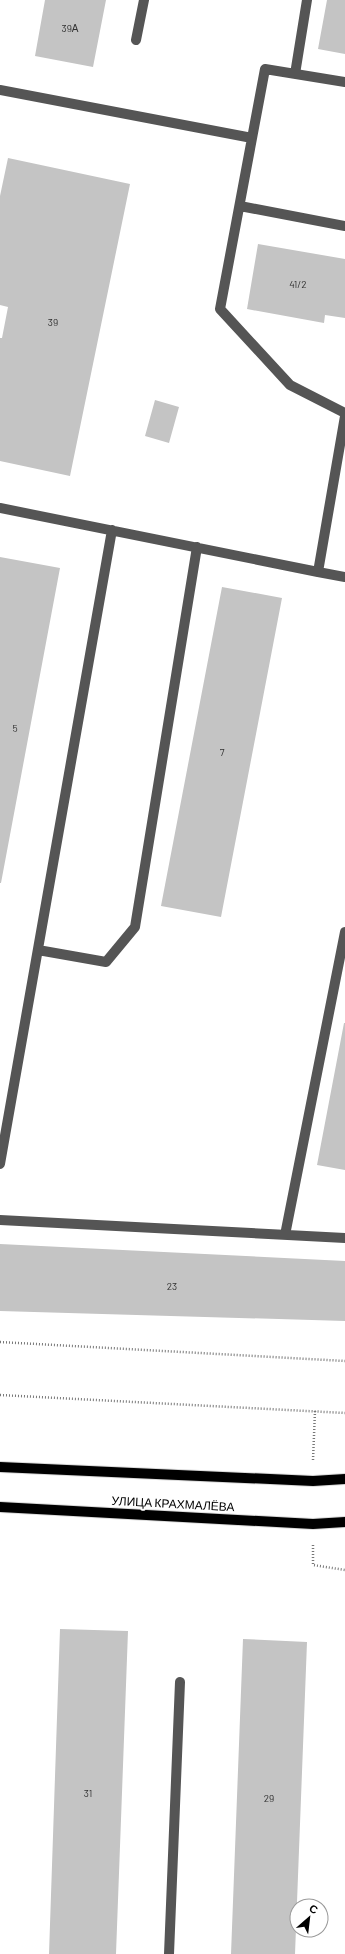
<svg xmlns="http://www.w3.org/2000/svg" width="345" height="1954" font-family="Barlow,sans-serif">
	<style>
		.building { fill: #c4c4c4 }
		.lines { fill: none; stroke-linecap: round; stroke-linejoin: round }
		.major-casing { stroke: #dbdbdb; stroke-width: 12 }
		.path { stroke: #777; stroke-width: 2.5; stroke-dasharray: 1 2; stroke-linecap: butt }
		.minor { stroke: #555; stroke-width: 10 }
		.major { stroke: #000; stroke-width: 10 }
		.labels { text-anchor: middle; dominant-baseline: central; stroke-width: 4; stroke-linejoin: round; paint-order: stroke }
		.number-label { font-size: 10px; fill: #313131 }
		.street-label { font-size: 12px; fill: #000; stroke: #fff }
	</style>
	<rect width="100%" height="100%" fill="#fff"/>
	<path class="building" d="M45 0H106L93 67 35 56Z
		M327 0H345V54L318 49Z
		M8 158 130 184 70 476 0 461V338H2L8 307 0 305V196Z
		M258 244 345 259V318L325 315 324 323 247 309Z
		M155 400 179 407 169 443 145 436Z
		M0 557 60 568 1 883H0Z
		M222 587 282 598 221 917 161 906Z
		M344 1023H345V1170L317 1165Z
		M0 1244 345 1261V1321L0 1311Z
		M60 1629 128 1631 116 1954H49Z
		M243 1639 307 1642 295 1954H231Z"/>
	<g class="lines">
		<defs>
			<path id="major" d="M0 1467 313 1481 345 1479
				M0 1507 313 1524 345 1522"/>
		</defs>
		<use href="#major" class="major-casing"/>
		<path class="path" d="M0 1342 345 1361
			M0 1395 345 1413
			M313 1460 315 1411
			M313 1545V1565L345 1570"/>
		<path class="minor" d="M136 40 144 0
			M295 74 307 0
			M345 82 265 69 220 309 290 385 345 413
			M0 90 252 138
			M240 206 345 226
			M345 416 318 572 345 577
			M0 508 318 572
			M38 950 106 962 135 927 197 547
			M0 1164 112 530
			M0 1220 345 1238
			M285 1235 345 932
			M169 1954 180 1682"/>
		<use href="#major" class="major"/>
	</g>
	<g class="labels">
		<g class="number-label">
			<text x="70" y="28">39А</text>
			<text x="298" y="284">41/2</text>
			<text x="53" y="322">39</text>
			<text x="15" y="728">5</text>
			<text x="222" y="752">7</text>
			<text x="172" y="1286">23</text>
			<text x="88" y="1793">31</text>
			<text x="269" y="1798">29</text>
		</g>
		<g class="street-label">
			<text transform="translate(173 1503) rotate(3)">УЛИЦА КРАХМАЛЁВА</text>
		</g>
	</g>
	<g transform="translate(309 1918) rotate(28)"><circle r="19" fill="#ffffff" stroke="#999999"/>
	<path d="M0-3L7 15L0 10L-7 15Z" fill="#000000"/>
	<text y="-6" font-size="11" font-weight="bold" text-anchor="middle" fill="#000000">С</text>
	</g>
</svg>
